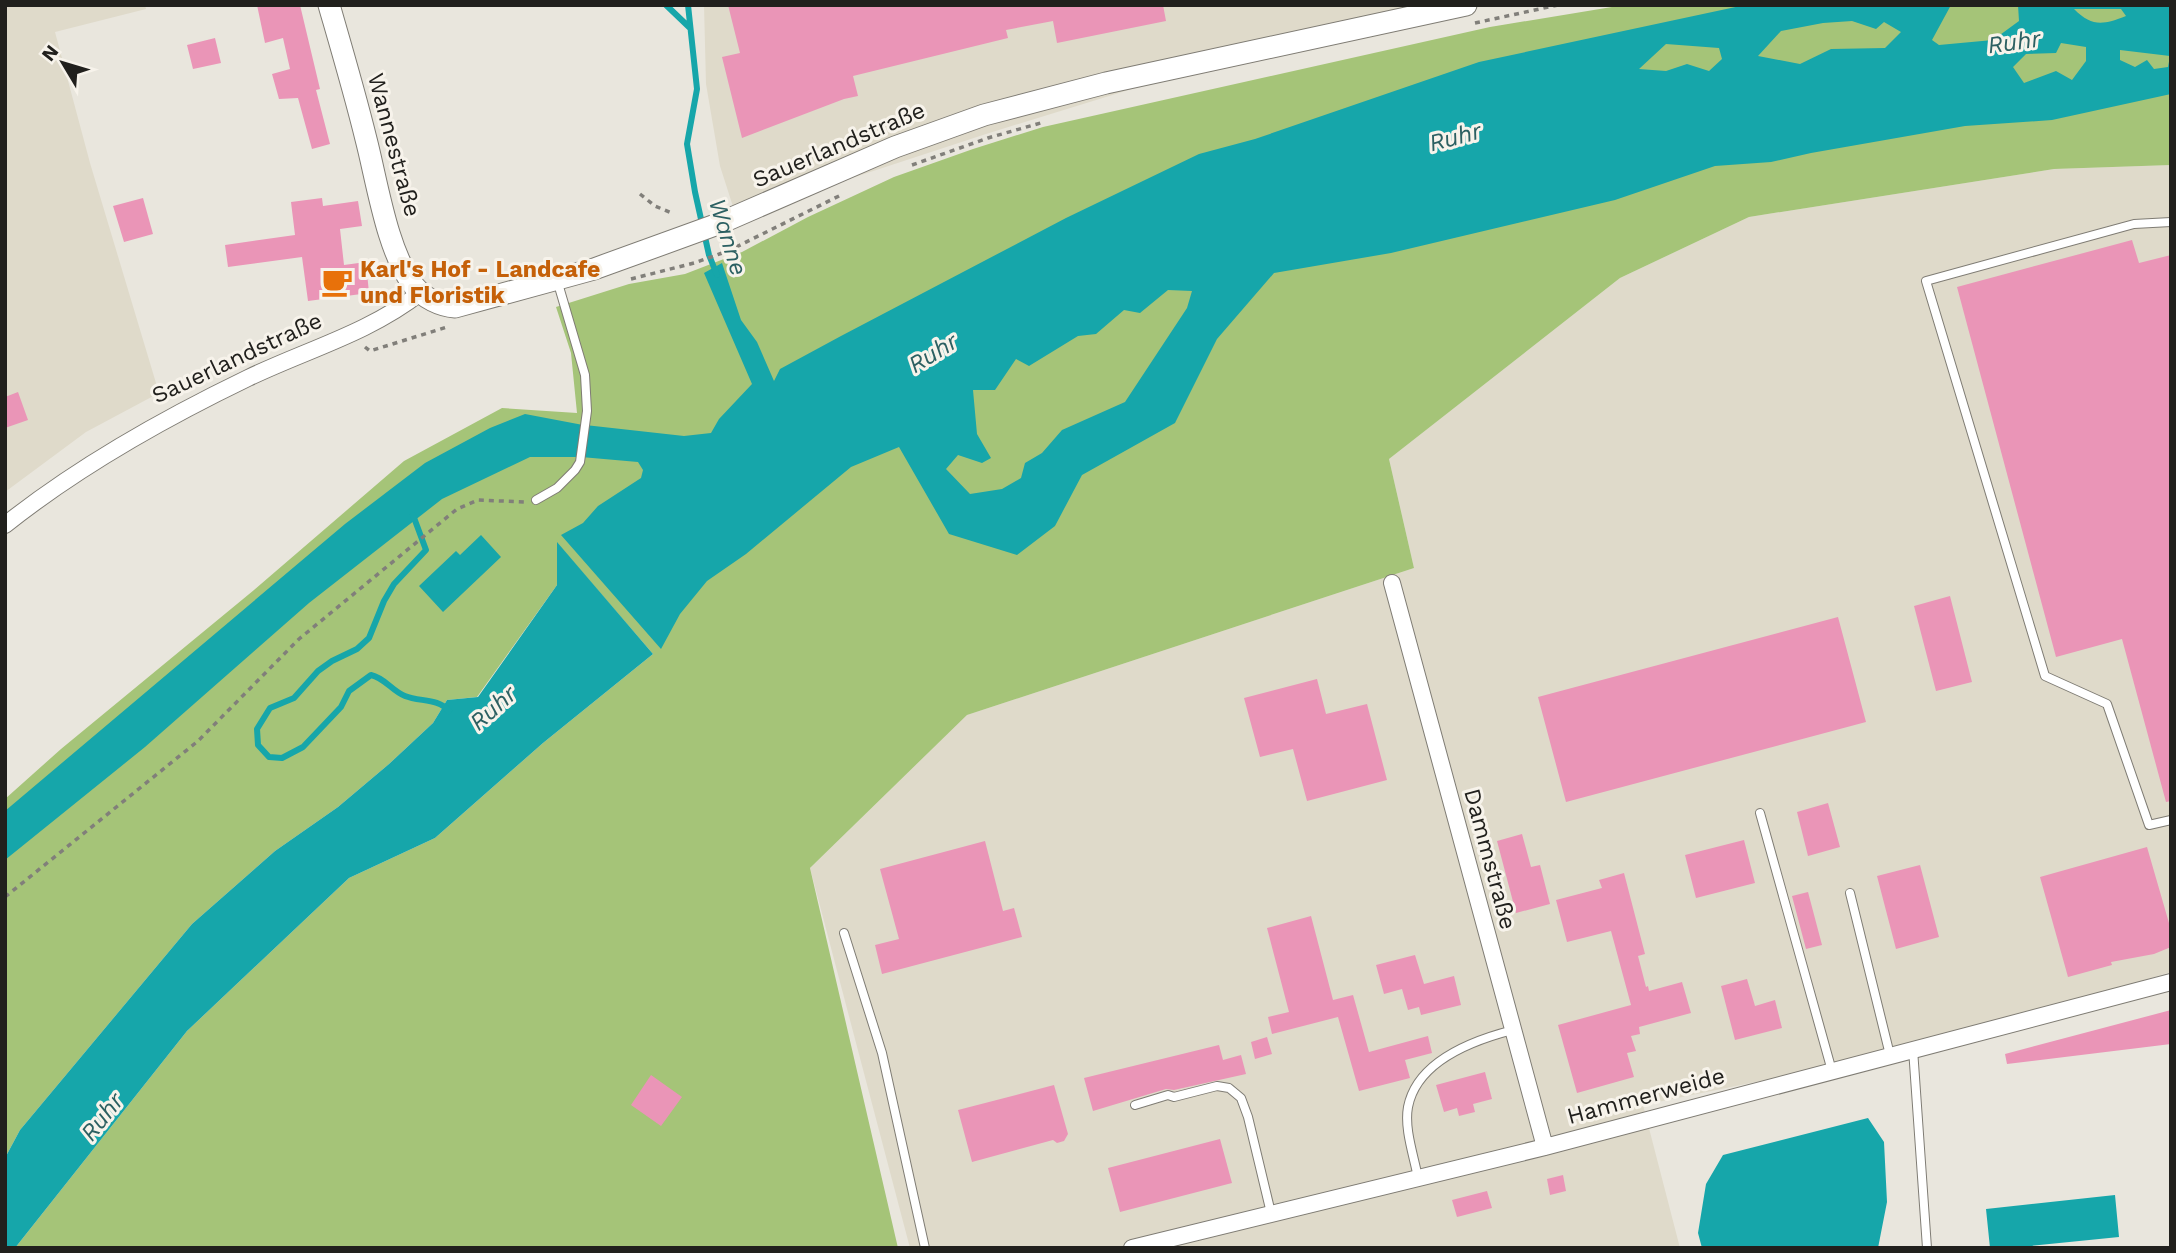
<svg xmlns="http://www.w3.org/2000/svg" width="2176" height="1253" font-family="'Work Sans',sans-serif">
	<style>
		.built { fill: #dfdaca }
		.green { fill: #a5c478 }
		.water { fill: #16a6aa; fill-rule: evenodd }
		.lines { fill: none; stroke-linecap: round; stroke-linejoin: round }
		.stream { stroke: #16a6aa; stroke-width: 6 }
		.building { fill: #ea95b7 }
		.lane-casing { stroke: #7f7c74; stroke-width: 10 }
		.street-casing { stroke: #7f7c74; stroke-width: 18 }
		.secondary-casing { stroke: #7f7c74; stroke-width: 23 }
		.path { stroke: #817f7a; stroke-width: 3.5; stroke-dasharray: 5 5; stroke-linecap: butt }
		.lane { stroke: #fff; stroke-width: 8 }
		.street { stroke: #fff; stroke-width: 16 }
		.secondary { stroke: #fff; stroke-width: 21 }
		.labels { text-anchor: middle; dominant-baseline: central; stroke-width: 6; stroke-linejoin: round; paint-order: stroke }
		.street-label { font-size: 23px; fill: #21201d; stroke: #f7f3eb }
		.food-label { font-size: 23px; font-weight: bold; fill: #c56008; stroke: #f7f3eb; text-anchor: start }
		.water-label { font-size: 24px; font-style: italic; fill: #2c6062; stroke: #f7f3eb }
	</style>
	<rect width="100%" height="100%" fill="#e9e6dd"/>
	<path class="built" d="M5 5H145L146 9 55 32 90 163 159 393 86 432 5 492Z
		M704 5H1439L1258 50 986 134 736 216 720 166 706 84Z
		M2171 165V972L1911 1050 1643 1105 1680 1248H910L810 868 967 715 1414 568 1389 459 1620 278 1749 217 2054 169Z"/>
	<path class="green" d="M1624 5H2171V165L2054 169 1749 217 1620 278 1389 459 1414 568 967 715 810 868 898 1248H15L187 1031 349 878 435 838 543 743 653 654 557 543V585L477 697 447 700 433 723 389 764 338 807 275 851 192 924 20 1130 5 1158V799L61 749 254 590 404 461 502 408 577 413 571 353 556 307 629 284 685 274 742 252 808 217 894 177 973 149 1043 127 1490 27Z"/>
	<path class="water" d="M1745 5H1951L1932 40 1939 45 1993 40 2019 21 2018 5H2171V94L2052 120 1965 126 1811 153 1771 162 1715 166 1615 200 1391 253 1274 273 1217 339 1175 423 1082 475 1055 526 1017 555 949 534 899 447 851 467 746 554 707 581 680 614 661 649 561 535 583 523 598 506 641 478 643 470 638 462 581 457 585 425 684 436 711 433 719 419 752 384 704 273 722 263 741 320 757 342 774 381 780 369 841 336 1066 218 1199 154 1255 139 1479 62ZM2074 9H2121L2126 16C2103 25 2092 27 2074 9ZM1852 21 1876 29 1884 22 1901 32 1885 48 1831 49 1800 64 1758 56 1781 31 1823 23ZM2061 43 2086 47V61L2072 80 2056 71 2024 83 2013 67 2026 54 2056 53ZM1666 44 1719 48 1722 59 1709 71 1687 64 1666 71 1639 69ZM2120 50 2170 56 2168 67 2154 69 2147 60 2135 67 2120 60ZM1168 290 1192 291 1187 308 1125 402 1062 430 1042 453 1025 463 1021 478 1002 489 970 494 946 469 958 455 982 463 991 458 977 434 973 390H995L1016 359 1029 366 1078 336 1096 334 1124 310 1140 313Z
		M525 414 583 425 579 457H530L442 499 309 603 145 747 5 860V811L345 524 425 463 490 428Z
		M481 535 501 557 443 612 419 586 456 551 460 555Z
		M557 542 653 654 543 743 435 838 349 878 187 1031 15 1248H5V1158L20 1130 192 924 275 851 338 807 389 764 433 723 447 700 478 697 557 585Z
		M1868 1118 1884 1142 1887 1202 1878 1248H1702L1698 1233 1706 1184 1723 1155Z
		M2115 1195 2119 1237 2011 1248H1990L1986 1209Z"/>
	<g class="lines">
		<path class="stream" d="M666 5 690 28
			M688 5 697 89 687 144 695 192 709 255 717 275
			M413 515 426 550 394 584 384 601 369 638 357 649 332 661 318 671 294 698 270 708 257 729 258 745 269 757 282 758 303 747 341 707 349 691 371 675C385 678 392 691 405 696 420 702 438 698 449 711"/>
	</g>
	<path class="building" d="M257 5H300L320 89 316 90 330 144 312 149 298 98 279 99 272 74 290 69 283 38 265 43Z
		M728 5H1163L1166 21 1057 43 1053 21 1006 30 1008 38 853 76 858 96 844 99 742 138 722 57 740 53Z
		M215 38 221 63 193 69 187 45Z
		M143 198 153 234 124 242 113 206Z
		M322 198 323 206 358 201 362 226 340 229 344 265 366 262 369 293 308 301 302 257 228 267 225 245 295 235 291 202Z
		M2132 240 2139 263 2171 255V801L2166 802 2122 639 2056 657 1957 287Z
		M18 392 28 420 5 428V397Z
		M1950 596 1972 682 1936 691 1914 606Z
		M1838 617 1866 722 1566 802 1538 697Z
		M1317 679 1326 714 1367 704 1387 780 1307 801 1293 749 1260 757 1244 698Z
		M1828 803 1840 847 1808 856 1797 812Z
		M1522 834 1531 867 1540 865 1550 904 1516 913 1497 841Z
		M1744 840 1755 883 1696 898 1685 855Z
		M985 841 1003 911 1014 908 1022 937 882 974 875 945 899 939 880 869Z
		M2147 847 2171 930V947L2154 954 2111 962 2112 965 2068 977 2040 877Z
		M1920 865 1939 937 1896 949 1877 876Z
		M1624 873 1645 954 1638 956 1646 987 1648 986 1649 991 1682 982 1691 1013 1639 1027 1640 1034 1631 1036 1636 1051 1627 1053 1634 1077 1577 1093 1558 1025 1631 1005 1611 931 1567 942 1556 900 1602 888 1599 880Z
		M1808 892 1822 945 1806 949 1792 896Z
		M1311 916 1333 1000 1353 995 1369 1052 1428 1036 1432 1053 1405 1060 1410 1078 1359 1091 1338 1017 1272 1034 1268 1017 1289 1012 1267 928Z
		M1415 955 1424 984 1454 976 1461 1005 1421 1015 1419 1007 1408 1010 1402 989 1384 994 1376 965Z
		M1747 979 1755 1006 1775 1000 1782 1028 1735 1040 1721 986Z
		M2171 1010V1044L2007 1064 2005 1054Z
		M1267 1037 1272 1054 1255 1059 1251 1042Z
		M1219 1045 1223 1060 1241 1055 1246 1074 1174 1090 1166 1089 1093 1111 1084 1078Z
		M1485 1072 1492 1099 1473 1104 1475 1112 1459 1116 1457 1108 1444 1112 1436 1085Z
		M651 1075 682 1097 661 1126 631 1105Z
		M1054 1085 1068 1134 1064 1141 1057 1143 1053 1140 972 1162 958 1110Z
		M1220 1139 1232 1183 1120 1212 1108 1168Z
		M1563 1175 1566 1191 1550 1195 1547 1179Z
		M1487 1191 1492 1208 1457 1217 1452 1200Z"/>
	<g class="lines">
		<defs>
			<path id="lane" d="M2171 222 2134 224 1926 281 2045 676 2107 704 2149 825 2171 820
				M536 500 557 488 575 470 580 462 587 411 585 375 557 280
				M1760 813 1832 1071
				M1850 893 1890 1055
				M844 933 882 1053 925 1248
				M1913 1049 1927 1248
				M1135 1105 1168 1095 1174 1097 1217 1086 1229 1088 1241 1098 1248 1117 1271 1213
				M1418 1178C1414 1156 1404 1129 1408 1107 1417 1061 1474 1040 1513 1030"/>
			<path id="street" d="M5 525C79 466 163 419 248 378 306 350 369 333 420 293
				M1392 583 1545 1147
				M1132 1248 1545 1147 2171 982"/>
			<path id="secondary" d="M329 5C342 50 355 94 366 139 377 181 387 252 414 286 424 298 440 306 455 307L594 269 718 224 895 147 984 115 1106 83 1466 5"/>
		</defs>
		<use href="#lane" class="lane-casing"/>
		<use href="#street" class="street-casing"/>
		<use href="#secondary" class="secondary-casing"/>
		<path class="path" d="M1475 23 1558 5
			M912 165 988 138 1044 122
			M640 194 655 206 674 214
			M631 279 694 263 728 251 843 194
			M365 347 370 351 447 327
			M5 897 198 741 299 639 457 509 478 500 524 502"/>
		<use href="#lane" class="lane"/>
		<use href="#street" class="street"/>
		<use href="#secondary" class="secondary"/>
	</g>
	<defs>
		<symbol id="cafe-bare" viewBox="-9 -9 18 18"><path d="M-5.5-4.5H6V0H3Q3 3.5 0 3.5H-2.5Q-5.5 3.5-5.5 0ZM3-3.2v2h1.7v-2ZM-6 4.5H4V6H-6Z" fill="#e8710a" stroke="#f7f3eb" stroke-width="2.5" paint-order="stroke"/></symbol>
	</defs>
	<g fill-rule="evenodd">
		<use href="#cafe-bare" x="315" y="260" width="44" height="44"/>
	</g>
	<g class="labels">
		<g class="street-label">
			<text transform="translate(394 145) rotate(75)">Wannestraße</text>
			<text transform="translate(839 145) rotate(-23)">Sauerlandstraße</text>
			<text transform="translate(237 358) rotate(-25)">Sauerlandstraße</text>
			<text transform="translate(1490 859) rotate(75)">Dammstraße</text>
			<text transform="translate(1646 1096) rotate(-15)">Hammerweide</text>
		</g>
		<g class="food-label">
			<text x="360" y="269">Karl's Hof - Landcafe<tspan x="360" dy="26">und Floristik</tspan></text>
		</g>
		<g class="water-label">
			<text transform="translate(2014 42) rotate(-8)">Ruhr</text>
			<text transform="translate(1455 137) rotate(-15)">Ruhr</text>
			<text transform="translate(728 237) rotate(73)">Wanne</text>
			<text transform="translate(933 353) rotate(-32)">Ruhr</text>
			<text transform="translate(493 708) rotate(-42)">Ruhr</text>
			<text transform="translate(102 1117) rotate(-52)">Ruhr</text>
		</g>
	</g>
	<rect width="2176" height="1253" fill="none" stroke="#21201d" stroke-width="14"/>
	<g transform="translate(63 63) rotate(308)" stroke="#f7f3eb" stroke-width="5" paint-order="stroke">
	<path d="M0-5L12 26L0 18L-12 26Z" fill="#21201d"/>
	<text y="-10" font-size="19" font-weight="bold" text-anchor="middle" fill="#21201d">N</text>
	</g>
</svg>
